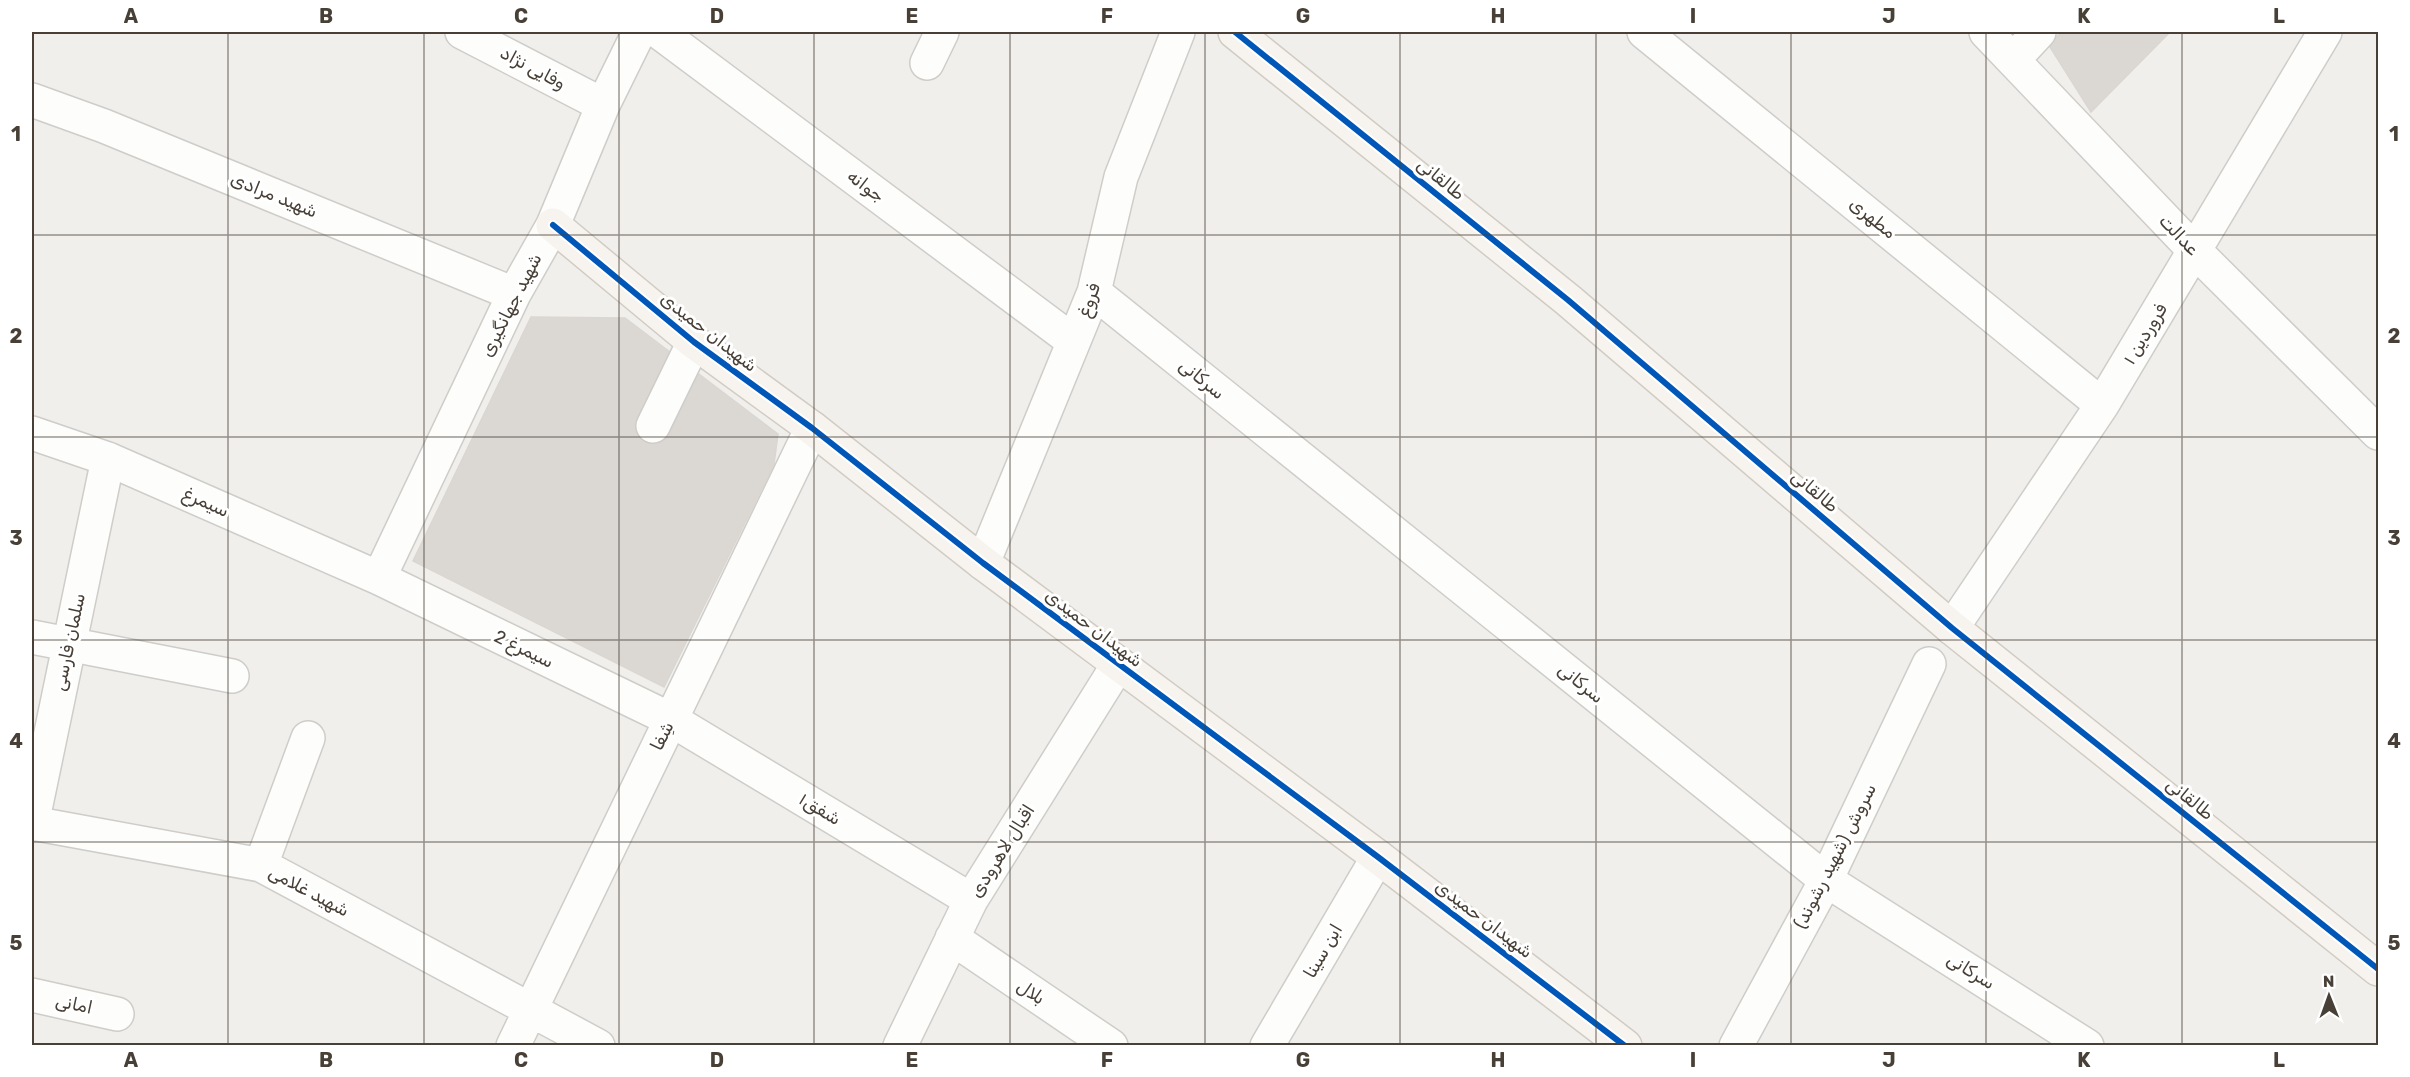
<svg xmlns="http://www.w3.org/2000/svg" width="2410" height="1077" font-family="Rubik,'Noto Sans Arabic',sans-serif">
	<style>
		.building { fill: #dbd8d4; stroke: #dad6d1; stroke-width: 1.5 }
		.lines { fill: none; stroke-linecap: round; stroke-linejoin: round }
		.street-casing { stroke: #cfcdc9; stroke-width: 36 }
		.secondary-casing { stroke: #d1ccc3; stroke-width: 36 }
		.street { stroke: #fdfdfc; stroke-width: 33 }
		.secondary { stroke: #f7f4ef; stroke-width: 33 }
		.cycleway-casing { stroke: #fff; stroke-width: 10 }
		.cycleway { stroke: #0057b8; stroke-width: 6 }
		.grid { fill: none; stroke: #484037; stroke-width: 1.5; stroke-opacity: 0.55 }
		.labels { text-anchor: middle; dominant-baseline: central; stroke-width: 6; stroke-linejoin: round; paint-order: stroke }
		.street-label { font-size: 18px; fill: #484037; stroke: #fff }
		.neatline { fill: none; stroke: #484037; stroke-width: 2 }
		.grid-label { font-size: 20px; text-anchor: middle; font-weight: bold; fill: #484037 }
	</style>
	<rect width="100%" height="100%" fill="#f1efec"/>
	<path class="building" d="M2062 32H2170L2091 112 2048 44Z
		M531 317 625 318 778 434 774 464 664 687 413 561Z"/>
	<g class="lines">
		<defs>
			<path id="street" d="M462 32 603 105
				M659 32 1073 341
				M1644 32 2102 405
				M1986 32 2195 251 2378 433
				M2013 60 2039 32
				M927 63 942 32
				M32 100 104 126 514 294
				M1094 292 1826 880 2087 1046
				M653 426 694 342
				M32 433 108 459 379 578 670 719 971 900
				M983 563 1094 292 1121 177 1178 32
				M379 578 514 294 553 225 603 105 639 32
				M1952 628 2102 405 2325 32
				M32 637 232 676
				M32 823 261 865 598 1046
				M32 824 108 459
				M261 865 308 738
				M952 938 1111 1046
				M32 995 117 1014
				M513 1046 812 428
				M900 1046 971 900 1118 665
				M1267 1046 1378 857
				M1736 1046 1826 880 1929 664"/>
			<path id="secondary" d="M1235 32 1568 300 1952 628 2378 969
				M553 225 694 342 812 428 983 563 1378 857 1625 1046"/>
		</defs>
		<use href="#street" class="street-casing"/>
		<use href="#secondary" class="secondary-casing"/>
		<use href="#street" class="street"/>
		<use href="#secondary" class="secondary"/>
		<defs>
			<path id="cycleway" d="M1235 32 1568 300 1952 628 2378 969
				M553 225 694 342 812 428 983 563 1378 857 1625 1046"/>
		</defs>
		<use href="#cycleway" class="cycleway-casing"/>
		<use href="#cycleway" class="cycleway"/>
	</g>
	<path class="grid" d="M228 32V1046M424 32V1046M619 32V1046M814 32V1046M1010 32V1046M1205 32V1046M1400 32V1046M1596 32V1046M1791 32V1046M1986 32V1046M2182 32V1046M32 235H2378M32 437H2378M32 640H2378M32 842H2378"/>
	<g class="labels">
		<g class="street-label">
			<text transform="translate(533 68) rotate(28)">وفایی نژاد</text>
			<text transform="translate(1441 179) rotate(39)">طالقانی</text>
			<text transform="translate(866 186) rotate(37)">جوانه</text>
			<text transform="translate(274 195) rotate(22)">شهید مرادی</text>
			<text transform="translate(1873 218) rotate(39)">مطهری</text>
			<text transform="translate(2179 235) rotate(46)">عدالت</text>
			<text transform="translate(1089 300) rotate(-70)">فروغ</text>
			<text transform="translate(511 305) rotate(-63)">شهید جهانگیری</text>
			<text transform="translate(709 332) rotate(38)">شهیدان حمیدی</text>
			<text transform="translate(2145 334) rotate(-59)">فروردین ۱</text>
			<text transform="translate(1202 379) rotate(39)">سرکانی</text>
			<text transform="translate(1815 491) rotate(40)">طالقانی</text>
			<text transform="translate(206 502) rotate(24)">سیمرغ</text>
			<text transform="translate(1094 628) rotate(37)">شهیدان حمیدی</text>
			<text transform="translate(69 642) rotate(-78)">سلمان فارسی</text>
			<text transform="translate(524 649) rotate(26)">سیمرغ 2</text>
			<text transform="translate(1581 683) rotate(39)">سرکانی</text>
			<text transform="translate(662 736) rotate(-64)">شِفا</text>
			<text transform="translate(2190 799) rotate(39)">طالقانی</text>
			<text transform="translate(820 809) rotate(31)">۱شفق</text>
			<text transform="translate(1002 851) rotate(-58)">اقبال لاهرودی</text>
			<text transform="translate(1835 856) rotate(-63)">سروش (شهید رشوند)</text>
			<text transform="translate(309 891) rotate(28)">شهید غلامی</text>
			<text transform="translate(1484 919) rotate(37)">شهیدان حمیدی</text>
			<text transform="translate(1323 951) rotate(-60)">ابن سینا</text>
			<text transform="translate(1971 971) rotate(32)">سرکانی</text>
			<text transform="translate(1031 992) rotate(34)">بلال</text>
			<text transform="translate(74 1004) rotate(12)">امانی</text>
		</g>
	</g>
	<rect width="2410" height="1077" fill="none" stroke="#ffffff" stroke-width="66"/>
	<g transform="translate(2329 996) rotate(359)" stroke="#ffffff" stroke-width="4.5" paint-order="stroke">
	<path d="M0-4.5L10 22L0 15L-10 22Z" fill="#484037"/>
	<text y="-9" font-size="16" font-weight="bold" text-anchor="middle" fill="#484037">N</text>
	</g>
	<rect x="33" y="33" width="2344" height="1011" class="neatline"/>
	<g class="grid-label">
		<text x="131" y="23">A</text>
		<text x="326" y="23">B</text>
		<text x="521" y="23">C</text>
		<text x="717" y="23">D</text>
		<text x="912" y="23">E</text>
		<text x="1107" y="23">F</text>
		<text x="1303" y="23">G</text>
		<text x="1498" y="23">H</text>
		<text x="1693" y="23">I</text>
		<text x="1889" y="23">J</text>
		<text x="2084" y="23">K</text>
		<text x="2279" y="23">L</text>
		<text x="16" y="141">1</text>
		<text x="2394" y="141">1</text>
		<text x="16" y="343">2</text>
		<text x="2394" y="343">2</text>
		<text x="16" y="545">3</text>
		<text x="2394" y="545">3</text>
		<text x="16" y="748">4</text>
		<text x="2394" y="748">4</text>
		<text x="16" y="950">5</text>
		<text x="2394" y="950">5</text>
		<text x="131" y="1067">A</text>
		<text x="326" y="1067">B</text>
		<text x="521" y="1067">C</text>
		<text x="717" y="1067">D</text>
		<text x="912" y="1067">E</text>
		<text x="1107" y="1067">F</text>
		<text x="1303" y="1067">G</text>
		<text x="1498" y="1067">H</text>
		<text x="1693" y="1067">I</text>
		<text x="1889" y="1067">J</text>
		<text x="2084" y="1067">K</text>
		<text x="2279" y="1067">L</text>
	</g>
</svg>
